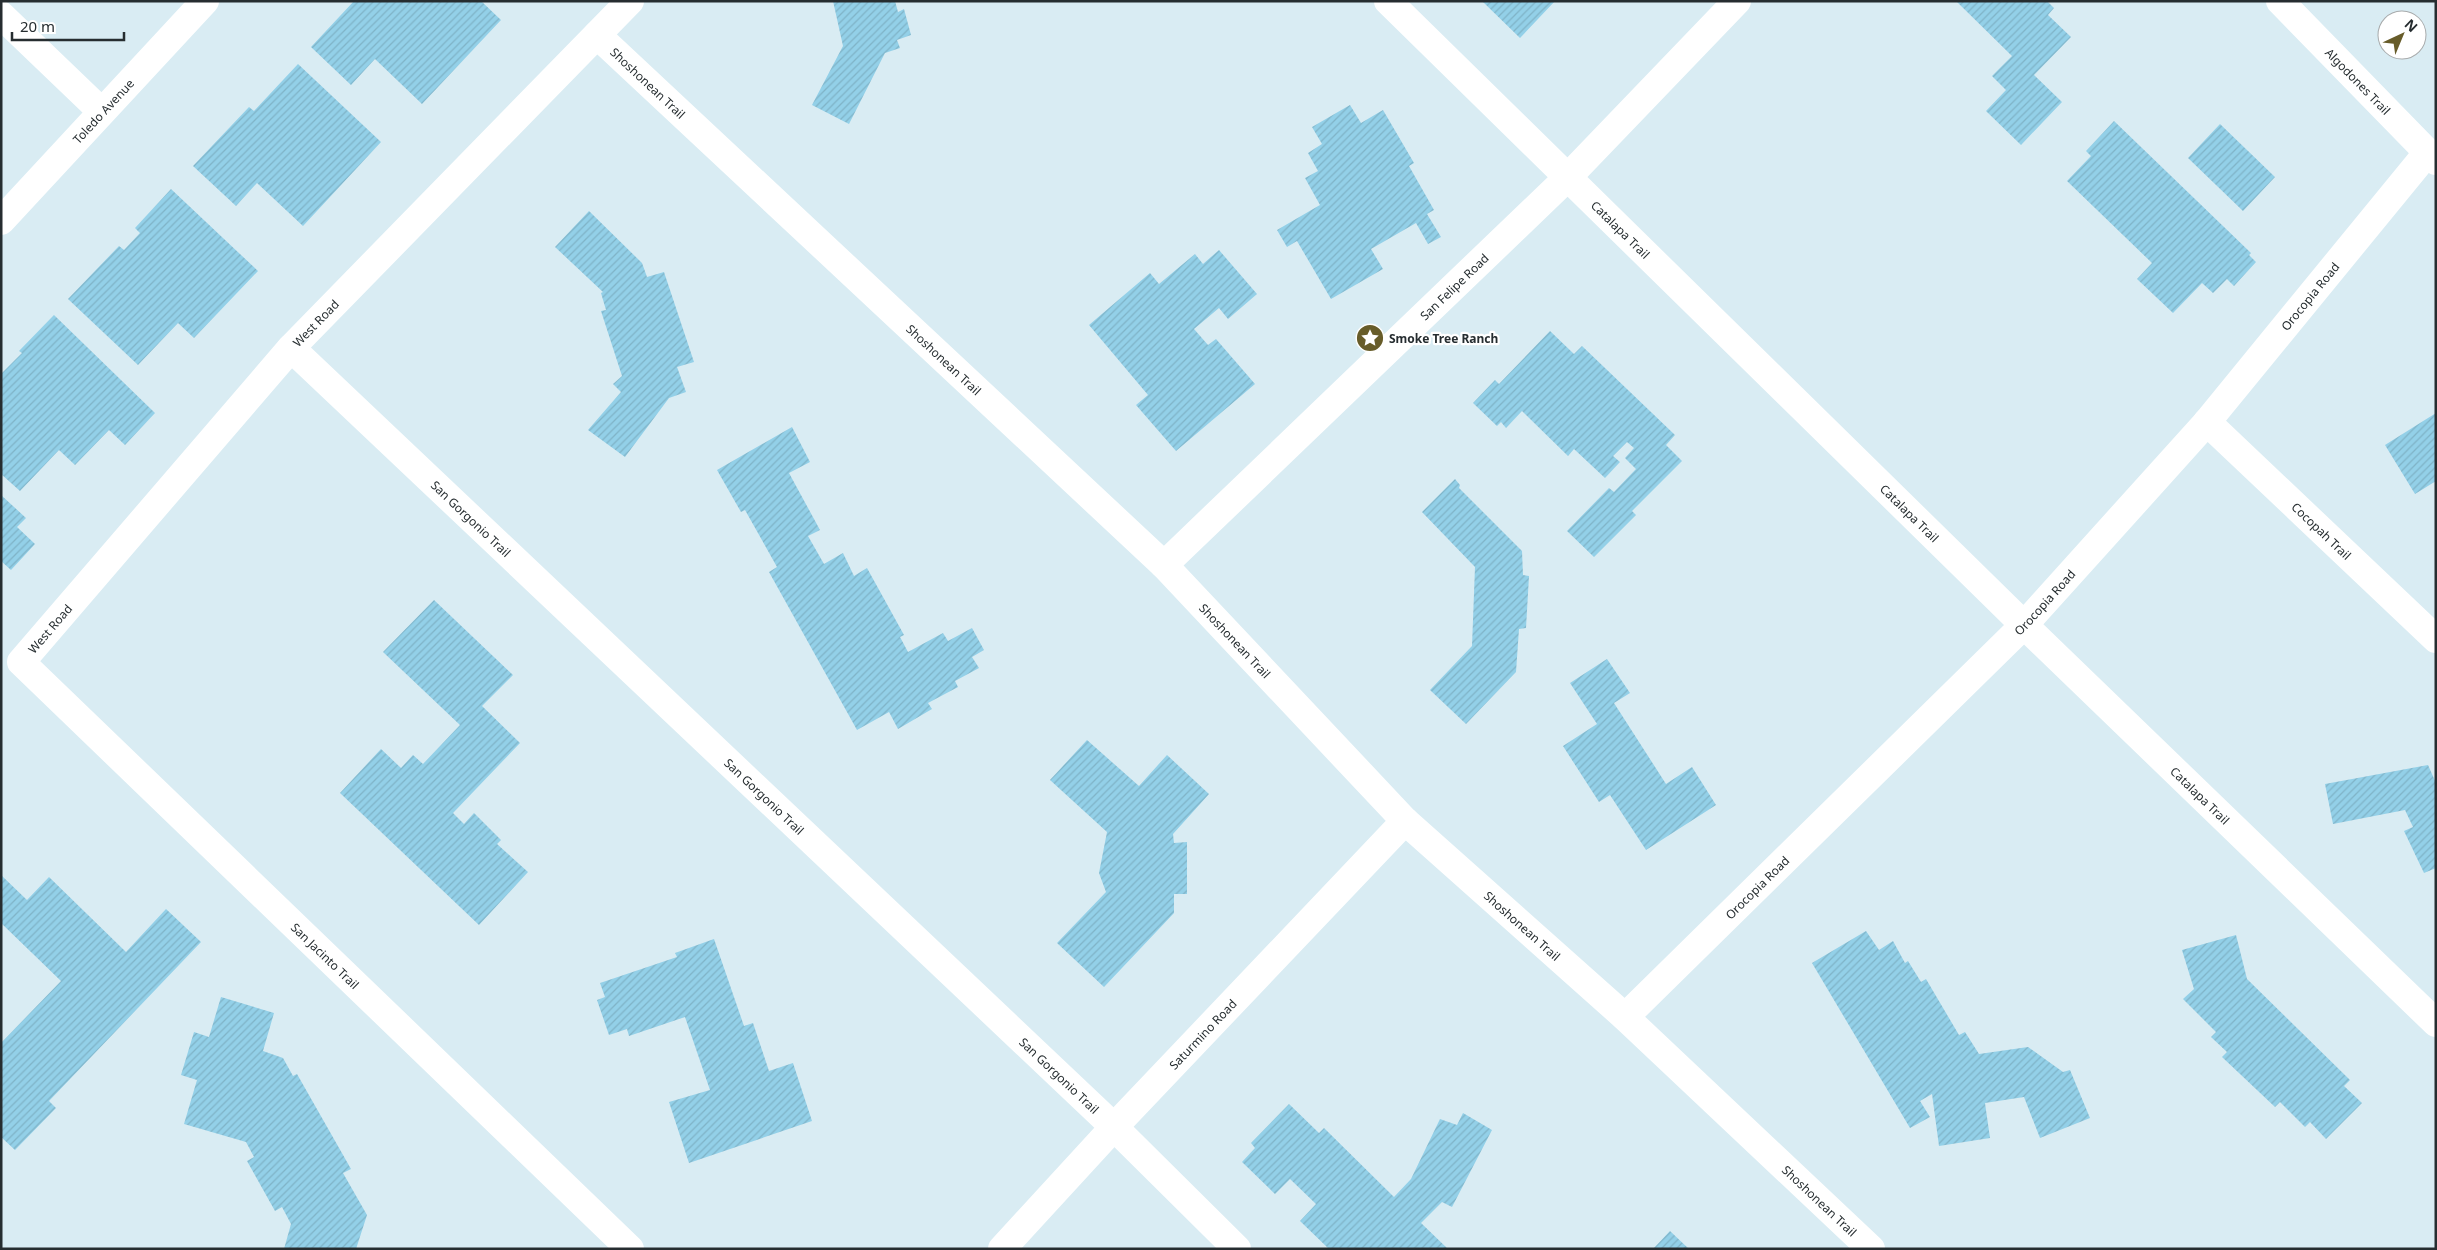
<svg xmlns="http://www.w3.org/2000/svg" width="2437" height="1250" font-family="'Noto Sans',sans-serif">
	<style>
		.building { fill: url(#building-hatch) }
		.lines { fill: none; stroke-linecap: round; stroke-linejoin: round }
		.minor { stroke: #fff; stroke-width: 28 }
		.labels { text-anchor: middle; dominant-baseline: central; stroke-width: 4.5; stroke-linejoin: round; paint-order: stroke }
		.street-label { font-size: 12px; fill: #262d30; stroke: #fff }
		.poi-label { font-size: 12px; font-weight: bold; fill: #262d30; stroke: #fff; text-anchor: start }
	</style>
	<defs>
		<pattern id="building-hatch" width="6" height="6" patternUnits="userSpaceOnUse" patternTransform="scale(1.25)"><rect width="6" height="6" fill="#93d0e8"/><path d="M-1 1l2-2M0 6l6-6M5 7l2-2" fill="none" stroke="#7fb3c7"/></pattern>
	</defs>
	<rect width="100%" height="100%" fill="#d9ecf3"/>
	<path class="building" d="M354 1H481L501 20 422 104 375 59 351 85 311 47Z
		M833 1H895L898 12 904 9 911 35 897 40 900 48 885 53 849 124 812 105 843 46Z
		M1482 1H1555L1520 38Z
		M1956 1H2047L2054 8 2048 15 2071 37 2034 75 2062 102 2021 145 1986 111 2006 90 1992 76 2012 56Z
		M298 64 381 142 303 226 257 183 236 206 193 166 249 107 254 111Z
		M1350 105 1361 123 1383 110 1414 163 1409 166 1434 210 1427 214 1441 237 1428 244 1416 223 1371 249 1383 269 1331 299 1297 241 1287 247 1277 230 1320 205 1305 178 1318 171 1308 153 1322 144 1312 127Z
		M2114 121 2251 253 2249 255 2256 262 2234 286 2227 279 2213 293 2202 283 2173 313 2137 279 2152 263 2067 181 2091 156 2086 151Z
		M2220 124 2275 177 2243 211 2188 158Z
		M171 189 258 271 194 338 178 323 138 365 68 299 119 246 124 250 140 233 135 228Z
		M589 211 642 263 647 277 664 272 694 362 677 367 686 392 669 398 625 457 588 430 621 392 613 384 622 376 601 311 606 310 601 293 603 292 555 247Z
		M1219 250 1257 294 1228 319 1219 308 1194 329 1208 345 1216 339 1255 384 1176 451 1136 405 1148 395 1089 325 1150 273 1159 284 1195 254 1203 264Z
		M54 315 155 413 125 445 109 430 75 465 59 450 20 491 1 474V374L22 353 19 351Z
		M1550 331 1574 354 1582 346 1675 435 1666 445 1682 461 1632 511 1636 515 1594 557 1567 531 1609 488 1614 492 1636 469 1625 458 1634 448 1627 442 1613 456 1620 462 1605 478 1574 449 1568 456 1522 411 1506 428 1501 422 1497 426 1473 403 1495 380 1499 384Z
		M2436 413V481L2415 494 2385 445Z
		M792 427 810 462 789 473 820 530 808 536 824 564 843 553 854 576 867 568 904 635 900 637 908 652 943 633 948 641 972 628 984 650 972 657 979 668 955 681 958 687 928 703 932 709 898 729 889 712 857 730 769 572 777 567 745 510 741 512 717 470Z
		M1455 479 1460 485 1459 488 1522 551 1523 575 1529 576 1526 628 1519 629 1516 672 1466 724 1430 690 1472 646 1475 567 1422 512Z
		M1 495 26 518 17 527 35 544 11 570 1 561Z
		M434 600 513 675 482 706 520 743 453 813 464 824 474 813 501 840 497 844 528 872 479 925 340 793 381 749 401 768 413 755 423 764 460 725 383 652Z
		M1607 659 1630 693 1614 703 1666 784 1692 767 1716 805 1646 850 1610 795 1599 802 1563 746 1597 724 1570 683Z
		M1087 740 1139 786 1167 755 1209 794 1173 834 1174 843 1187 842V894H1174V913L1104 987 1057 943 1106 892 1099 873 1107 832 1050 780Z
		M2428 765 2436 783V868L2424 873 2404 831 2413 827 2405 810 2333 824 2325 784Z
		M1 875 27 900 49 877 126 952 166 909 201 942 49 1101 56 1108 15 1150 1 1137V1043L61 981 1 923Z
		M1866 931 1879 950 1893 941 1905 963 1908 961 1921 982 1926 979 1959 1035 1965 1032 1979 1054 2028 1047 2063 1072 2070 1070 2090 1118 2040 1138 2024 1097 1985 1103 1990 1138 1939 1146 1932 1094 1920 1101 1930 1117 1910 1128 1812 963Z
		M2236 935 2247 979 2350 1080 2344 1086 2362 1103 2326 1139 2310 1122 2305 1127 2280 1102 2275 1107 2222 1057 2227 1052 2211 1037 2216 1032 2183 999 2194 989 2182 950Z
		M714 939 744 1026 753 1023 769 1071 793 1063 812 1121 689 1163 669 1102 710 1090 685 1017 629 1036 627 1029 609 1035 597 1000 605 997 600 983 677 957 675 953Z
		M221 997 274 1013 263 1051 283 1058 293 1076 297 1074 351 1169 343 1173 367 1215 356 1249H284L291 1224 282 1207 275 1211 247 1161 254 1157 246 1142 184 1124 197 1080 181 1075 194 1032 209 1037Z
		M1289 1104 1319 1133 1324 1128 1394 1197 1411 1179 1440 1119 1457 1125 1463 1113 1492 1130 1452 1207 1442 1202 1421 1223 1448 1249H1329L1300 1221 1316 1204 1290 1179 1275 1194 1242 1162 1255 1148 1251 1143Z
		M1670 1231 1689 1249H1653Z"/>
	<g class="lines">
		<g class="minor">
			<path id="s1" d="M1388 1 2024 625 2436 1023"/>
			<path id="s2" d="M2280 1 2436 161"/>
			<path d="M1 15 101 111"/>
			<path id="s3" d="M597 35 1164 565 1405 821 1625 1017 1871 1249"/>
			<path id="s4" d="M1 221 205 1"/>
			<path id="s5" d="M291 348 1114 1127 1237 1249"/>
			<path id="s6" d="M2207 422 2436 639"/>
			<path id="s7" d="M1164 565 1567 178 1737 1"/>
			<path id="s8" d="M1625 1017 2024 625 2207 422 2427 153"/>
			<path id="s9" d="M630 1249 21 662 291 348 630 1"/>
			<path id="s10" d="M1002 1249 1114 1127 1405 821"/>
		</g>
	</g>
	<defs>
		<symbol id="sight-disc" viewBox="-11 -11 22 22"><circle r="9.5" fill="#675c29" stroke="#fff"/><path d="M0-6L1.8-2.2L6-1.7L2.9 1.2L3.7 5.4L0 3.3L-3.7 5.4L-2.9 1.2L-6-1.7L-1.8-2.2Z" fill="#fff"/></symbol>
	</defs>
	<g fill-rule="evenodd">
		<use href="#sight-disc" x="1354" y="322" width="32" height="32"/>
	</g>
	<g class="labels">
		<g class="street-label">
			<text stroke="none"><textPath href="#s2" startOffset="112">Algodones Trail</textPath></text>
			<text stroke="none"><textPath href="#s3" startOffset="70">Shoshonean Trail</textPath></text>
			<text stroke="none"><textPath href="#s4" startOffset="150">Toledo Avenue</textPath></text>
			<text stroke="none"><textPath href="#s1" startOffset="326">Catalapa Trail</textPath></text>
			<text stroke="none"><textPath href="#s7" startOffset="402">San Felipe Road</textPath></text>
			<text stroke="none"><textPath href="#s8" startOffset="995">Orocopia Road</textPath></text>
			<text stroke="none"><textPath href="#s9" startOffset="1295">West Road</textPath></text>
			<text stroke="none"><textPath href="#s3" startOffset="475">Shoshonean Trail</textPath></text>
			<text stroke="none"><textPath href="#s1" startOffset="731">Catalapa Trail</textPath></text>
			<text stroke="none"><textPath href="#s5" startOffset="248">San Gorgonio Trail</textPath></text>
			<text stroke="none"><textPath href="#s6" startOffset="158">Cocopah Trail</textPath></text>
			<text stroke="none"><textPath href="#s8" startOffset="590">Orocopia Road</textPath></text>
			<text stroke="none"><textPath href="#s9" startOffset="890">West Road</textPath></text>
			<text stroke="none"><textPath href="#s3" startOffset="880">Shoshonean Trail</textPath></text>
			<text stroke="none"><textPath href="#s1" startOffset="1136">Catalapa Trail</textPath></text>
			<text stroke="none"><textPath href="#s5" startOffset="652">San Gorgonio Trail</textPath></text>
			<text stroke="none"><textPath href="#s8" startOffset="185">Orocopia Road</textPath></text>
			<text stroke="none"><textPath href="#s3" startOffset="1285">Shoshonean Trail</textPath></text>
			<text transform="translate(325 956) rotate(44)">San Jacinto Trail</text>
			<text stroke="none"><textPath href="#s10" startOffset="294">Saturmino Road</textPath></text>
			<text stroke="none"><textPath href="#s5" startOffset="1058">San Gorgonio Trail</textPath></text>
			<text stroke="none"><textPath href="#s3" startOffset="1690">Shoshonean Trail</textPath></text>
		</g>
		<g class="poi-label">
			<text x="1389" y="338">Smoke Tree Ranch</text>
		</g>
	</g>
	<rect width="2437" height="1250" fill="none" stroke="#262d30" stroke-width="5"/>
	<g transform="translate(2402 35) rotate(44)"><circle r="24" fill="#ffffff" stroke="#a8abac"/>
	<path d="M0-4L9 19L0 12L-9 19Z" fill="#675c29"/>
	<text y="-8" font-size="14" font-weight="bold" text-anchor="middle" fill="#262d30">N</text>
	</g>
	<path d="M12 32v8h112v-8" fill="none" stroke="#262d30" stroke-width="2.5"/>
	<text x="20" y="32" font-size="15" fill="#262d30" stroke="#ffffff" stroke-width="4" paint-order="stroke">20 m</text>
</svg>
